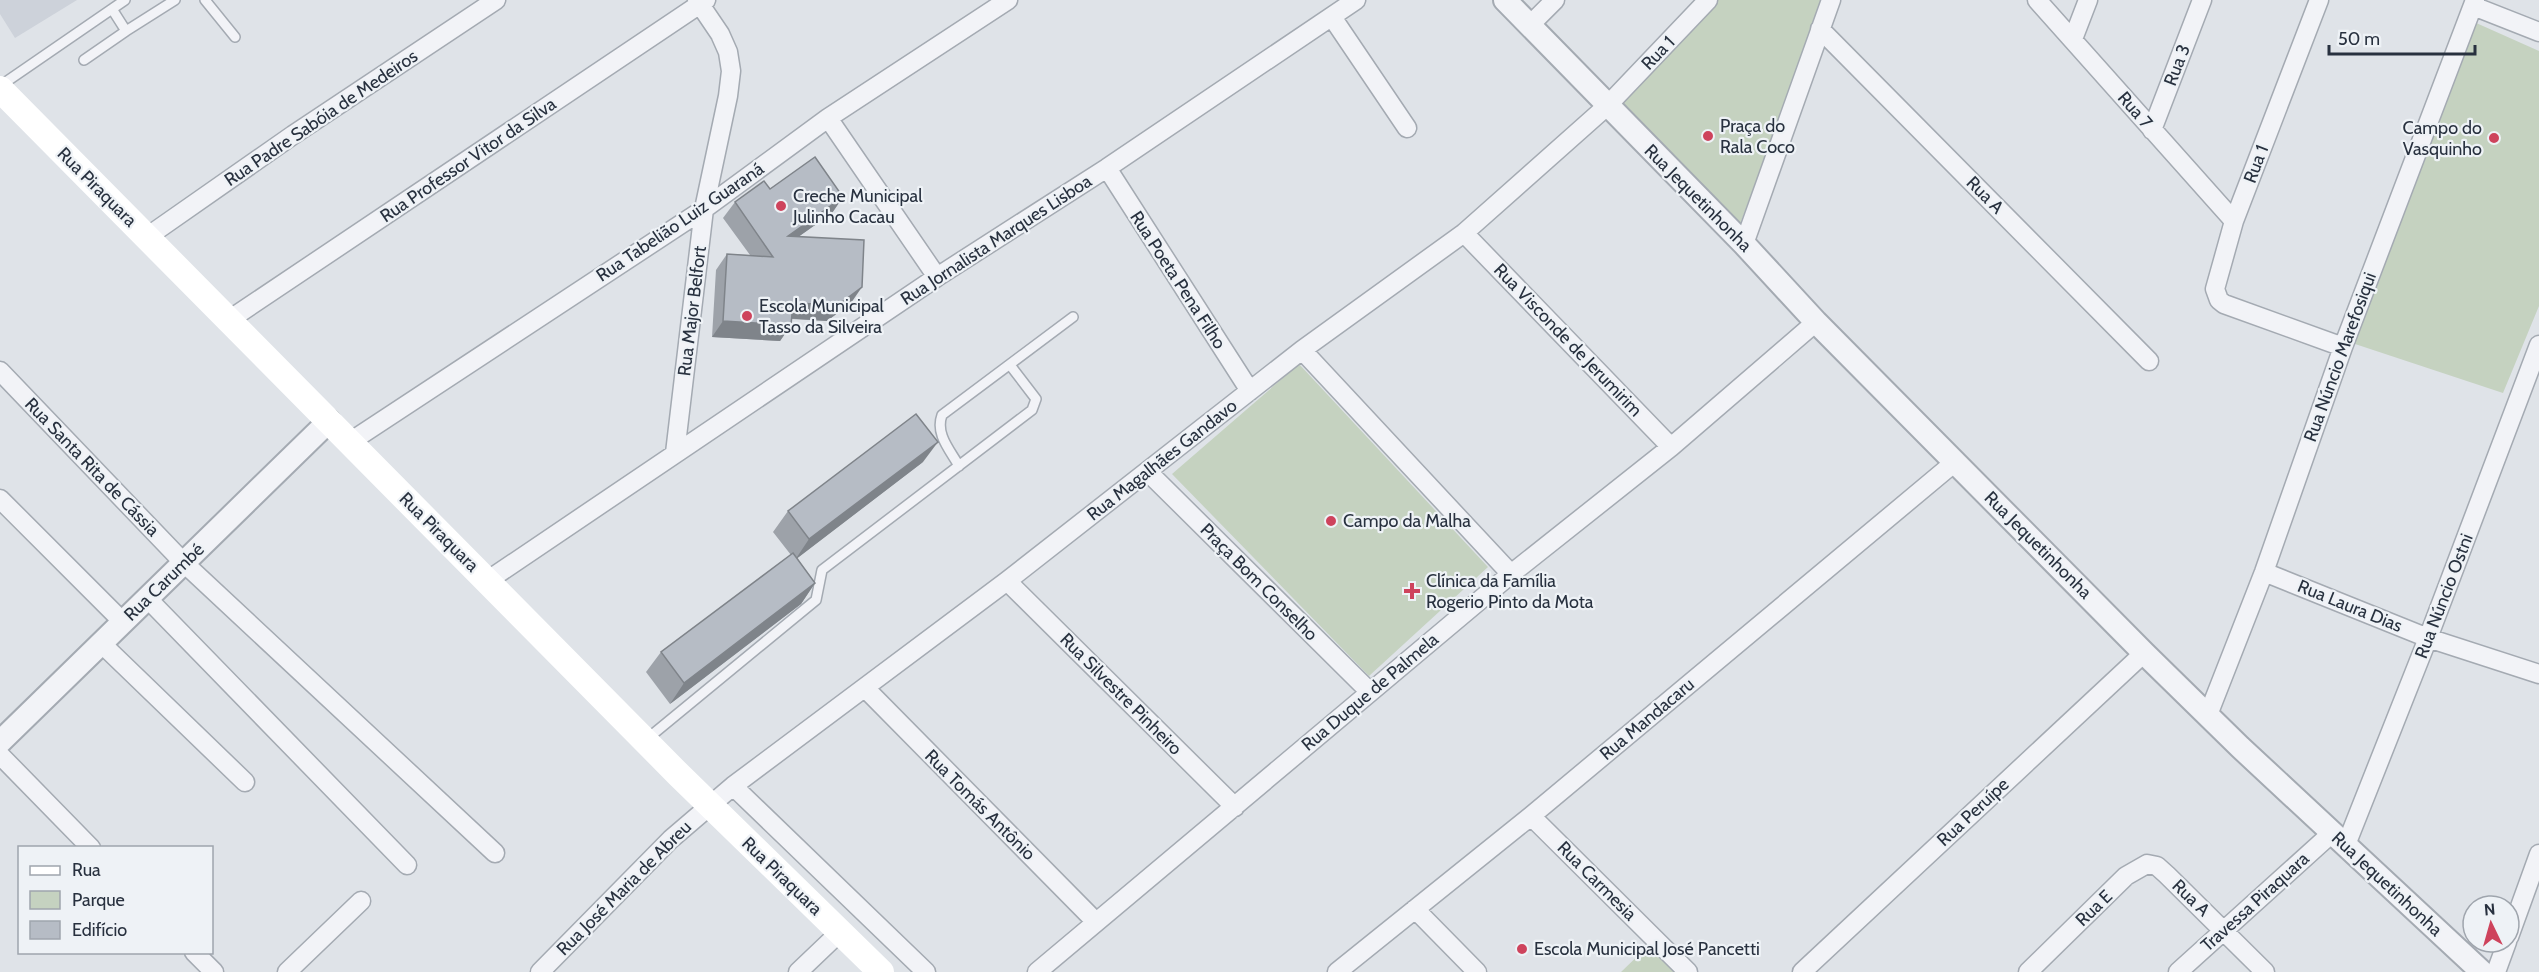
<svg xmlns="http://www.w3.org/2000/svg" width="2539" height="972" font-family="Cabin,sans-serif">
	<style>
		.built { fill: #cdd2da }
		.green { fill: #c5d2c0 }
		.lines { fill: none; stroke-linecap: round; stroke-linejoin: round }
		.service-casing { stroke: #a4aab2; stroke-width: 12 }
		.minor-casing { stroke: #a4aab2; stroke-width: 21 }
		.tertiary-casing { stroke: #a4aab2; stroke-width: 26 }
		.service { stroke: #f2f3f7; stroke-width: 9 }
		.minor { stroke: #f2f3f7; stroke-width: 18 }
		.tertiary { stroke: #f2f3f7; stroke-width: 22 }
		.secondary { stroke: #fff; stroke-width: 26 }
		.wall { fill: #9da2a9 }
		.shaded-wall { fill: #7f848a }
		.building { fill: #b6bcc5; stroke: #7f848a; stroke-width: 1.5 }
		.poi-dot { fill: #ce435c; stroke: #eef2f6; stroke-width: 2 }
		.labels { text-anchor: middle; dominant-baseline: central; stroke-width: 4.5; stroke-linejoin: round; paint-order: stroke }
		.street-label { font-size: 18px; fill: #28313f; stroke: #eef2f6 }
		.poi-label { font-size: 18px; fill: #28313f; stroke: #eef2f6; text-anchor: start }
	</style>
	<rect width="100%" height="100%" fill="#dfe3e8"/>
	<path class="built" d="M0 0H77L15 38 0 14Z"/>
	<path class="green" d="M1716 0H1825L1740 224 1614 106Z
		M2474 22 2539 51V306L2503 393 2349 342Z
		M1299 364 1488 567 1369 676 1172 474Z
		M1650 944 1679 972H1621Z"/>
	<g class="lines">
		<defs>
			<path id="service" d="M205 0 235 37
				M112 9 126 31 175 0
				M84 60 126 31
				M0 86 125 0
				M959 466C950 450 935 434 942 415L1073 317
				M647 739 816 600 822 570 1032 410 1036 399 1010 365"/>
			<path id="minor" d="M2037 0 2234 221
				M2319 0 2234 221 2215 289 2219 300 2224 304 2343 347
				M2473 6 2539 32
				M1332 17 1407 128
				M1529 26 1555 0
				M1820 29 2149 361
				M2073 39 2088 0
				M828 118 937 277
				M2152 130 2202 0
				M1107 168 1250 391
				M1464 233 1671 447
				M147 237 293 135 496 0
				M1744 244 1831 0
				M229 320 706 0
				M1302 350 1511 574
				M0 371 184 563 495 853
				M350 442 704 209 828 118 1008 0
				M675 453 704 209 728 96 731 71 728 52 720 34 697 0
				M1148 472 1370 692
				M0 499 123 622
				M2264 572 2428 638 2539 674
				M487 581 937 277 1107 168 1356 0
				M1007 581 1235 807
				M147 598 407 865
				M101 643 245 782
				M865 688 1096 922
				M2208 715 2264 572 2343 347 2475 0
				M0 755 91 848
				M733 786 926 972
				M1531 816 1688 972
				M2346 845 2428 638 2539 345
				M1415 909 1477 972
				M2509 937 2539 854
				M194 952 214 972
				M287 972 361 901
				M540 972 671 839 733 786 1007 581 1302 350 1464 233 1607 106 1708 0
				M798 972 840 932
				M1037 972 1511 574 1671 447 1816 322
				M1337 972 1531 816 1955 462
				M1802 972 2144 653
				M2028 972 2126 876 2147 864 2157 866 2167 875 2265 972
				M2178 972 2332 833
				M2496 972 2507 942"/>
			<path id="tertiary" d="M1505 0 1744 244 1816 322 2144 653 2240 747 2482 972
				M0 742 329 421"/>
		</defs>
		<use href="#service" class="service-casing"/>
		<use href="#minor" class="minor-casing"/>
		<use href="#tertiary" class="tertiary-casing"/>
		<use href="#service" class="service"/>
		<use href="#minor" class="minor"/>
		<use href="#tertiary" class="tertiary"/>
		<path class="secondary" d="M0 89 679 775 881 972"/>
	</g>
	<path class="wall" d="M770 189 843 197 832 213 798 237 851 303 827 321 792 319 791 325 780 341 712 337 716 270 727 254 750 255 723 218 735 202Z
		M923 462 797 558 815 583 801 604 670 704 646 672 661 652 791 555 773 532 788 511Z"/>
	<path class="shaded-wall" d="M843 197 832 213 777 252 788 236Z
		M862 287 851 303 827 321 782 318 793 303Z
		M723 321 791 325 780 341 712 337Z
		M938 442 923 462 795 560 809 539Z
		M815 583 801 604 670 704 684 683Z"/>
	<path class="building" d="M815 157 843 197 788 236 864 240 862 287 838 305 793 303 791 325 723 321 727 254 773 257 735 202 764 181 770 189Z
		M916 414 938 442 809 539 788 511Z
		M793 553 815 583 684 683 661 652Z"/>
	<g class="poi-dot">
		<circle cx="1708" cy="136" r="6"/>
		<circle cx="2494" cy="138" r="6"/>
		<circle cx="781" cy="206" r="6"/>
		<circle cx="747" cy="316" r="6"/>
		<circle cx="1331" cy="521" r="6"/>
		<path d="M1409 582h6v6h6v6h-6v6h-6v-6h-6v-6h6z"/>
		<circle cx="1522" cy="949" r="6"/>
	</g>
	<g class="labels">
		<g class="street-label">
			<text transform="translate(1658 53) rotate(-46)">Rua 1</text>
			<text transform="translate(2177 65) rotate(-69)">Rua 3</text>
			<text transform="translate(2135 110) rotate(49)">Rua 7</text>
			<text transform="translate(321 118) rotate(-34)">Rua Padre Sabóia de Medeiros</text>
			<text transform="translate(468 160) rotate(-34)">Rua Professor Vitor da Silva</text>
			<text transform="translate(2256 164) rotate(-69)">Rua 1</text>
			<text transform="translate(97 187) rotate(45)">Rua Piraquara</text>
			<text transform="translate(1985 195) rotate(45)">Rua A</text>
			<text transform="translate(1698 198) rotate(45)">Rua Jequetinhonha</text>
			<text transform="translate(680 222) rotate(-34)">Rua Tabelião Luiz Guaraná</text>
			<text transform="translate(996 240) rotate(-33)">Rua Jornalista Marques Lisboa</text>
			<text transform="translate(1178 280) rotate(57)">Rua Poeta Pena Filho</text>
			<text transform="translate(692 311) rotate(-83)">Rua Major Belfort</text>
			<text transform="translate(1568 340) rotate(46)">Rua Visconde de Jerumirim</text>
			<text transform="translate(2340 357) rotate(-70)">Rua Núncio Marefosiqui</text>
			<text transform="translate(1162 460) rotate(-38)">Rua Magalhães Gandavo</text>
			<text transform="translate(92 467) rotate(46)">Rua Santa Rita de Cássia</text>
			<text transform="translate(439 532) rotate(45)">Rua Piraquara</text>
			<text transform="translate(2038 545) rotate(45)">Rua Jequetinhonha</text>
			<text transform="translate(164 582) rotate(-44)">Rua Carumbé</text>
			<text transform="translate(1259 582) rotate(45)">Praça Bom Conselho</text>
			<text transform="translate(2444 596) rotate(-69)">Rua Núncio Ostni</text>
			<text transform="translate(2350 606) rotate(22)">Rua Laura Dias</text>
			<text transform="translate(1370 692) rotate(-40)">Rua Duque de Palmela</text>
			<text transform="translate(1121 694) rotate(45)">Rua Silvestre Pinheiro</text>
			<text transform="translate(1647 719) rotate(-40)">Rua Mandacaru</text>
			<text transform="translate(980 805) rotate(45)">Rua Tomás Antônio</text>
			<text transform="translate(1973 812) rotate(-43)">Rua Peruípe</text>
			<text transform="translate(782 876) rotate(44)">Rua Piraquara</text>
			<text transform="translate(1597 881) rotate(45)">Rua Carmesia</text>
			<text transform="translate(2387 884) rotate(43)">Rua Jequetinhonha</text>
			<text transform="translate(624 888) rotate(-45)">Rua José Maria de Abreu</text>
			<text transform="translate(2191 898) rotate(44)">Rua A</text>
			<text transform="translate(2255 902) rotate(-42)">Travessa Piraquara</text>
			<text transform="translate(2094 908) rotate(-44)">Rua E</text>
		</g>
		<g class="poi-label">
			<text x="1720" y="126">Praça do<tspan x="1720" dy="21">Rala Coco</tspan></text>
			<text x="2482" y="128" text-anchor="end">Campo do<tspan x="2482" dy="21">Vasquinho</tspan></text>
			<text x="793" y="196">Creche Municipal<tspan x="793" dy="21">Julinho Cacau</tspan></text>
			<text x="759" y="306">Escola Municipal<tspan x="759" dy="21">Tasso da Silveira</tspan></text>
			<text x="1343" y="521">Campo da Malha</text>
			<text x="1426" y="581">Clínica da Família<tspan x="1426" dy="21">Rogerio Pinto da Mota</tspan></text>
			<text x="1534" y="949">Escola Municipal José Pancetti</text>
		</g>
	</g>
	<rect x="18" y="846" width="195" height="108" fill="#eef2f6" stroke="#9fa5ad" stroke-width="1.5"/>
	<rect x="30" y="866" width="30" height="9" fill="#ffffff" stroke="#9fa5ad" stroke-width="1.5"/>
	<text x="72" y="876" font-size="18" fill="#28313f">Rua</text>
	<rect x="30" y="891" width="30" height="18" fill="#c5d2c0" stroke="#9fa5ad" stroke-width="1.5"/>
	<text x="72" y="906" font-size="18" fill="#28313f">Parque</text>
	<rect x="30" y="921" width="30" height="18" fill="#b6bcc5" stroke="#9fa5ad" stroke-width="1.5"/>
	<text x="72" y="936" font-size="18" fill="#28313f">Edifício</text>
	<g transform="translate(2491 924) rotate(355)"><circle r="28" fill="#eef2f6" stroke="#9fa5ad" stroke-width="1.5"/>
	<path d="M0-4.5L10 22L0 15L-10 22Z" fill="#ce435c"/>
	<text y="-9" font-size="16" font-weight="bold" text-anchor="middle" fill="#28313f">N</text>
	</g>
	<path d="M2329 45v9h146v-9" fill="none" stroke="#28313f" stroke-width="3"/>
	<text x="2338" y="45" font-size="18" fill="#28313f" stroke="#eef2f6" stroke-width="4.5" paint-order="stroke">50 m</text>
</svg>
